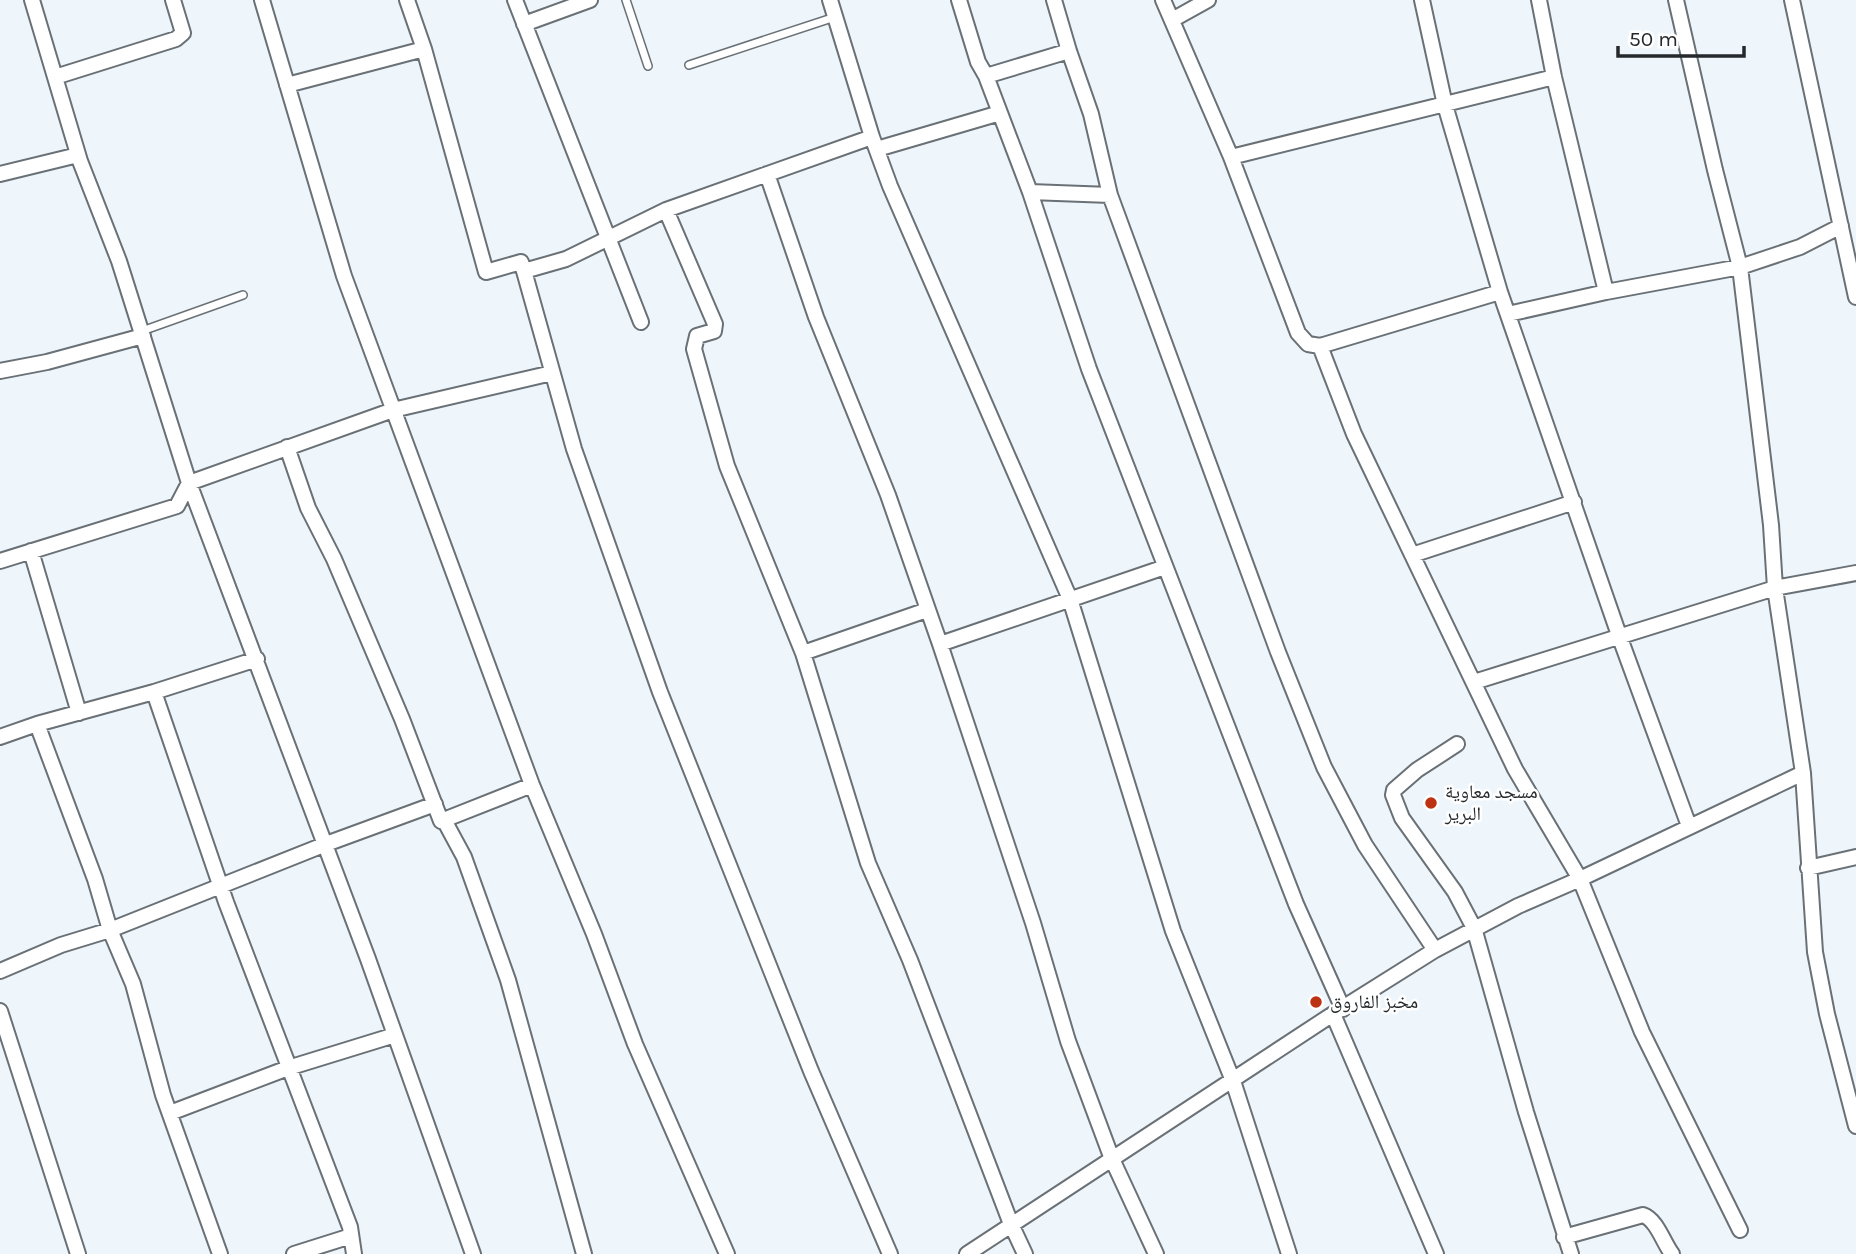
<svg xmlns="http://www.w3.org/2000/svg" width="1856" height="1254" font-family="Karla,'Noto Naskh Arabic',sans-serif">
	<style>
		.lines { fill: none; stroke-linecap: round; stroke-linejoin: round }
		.service-casing { stroke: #6a7176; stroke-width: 10 }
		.minor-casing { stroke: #6a7176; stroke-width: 18 }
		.service { stroke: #fff; stroke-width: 7 }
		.minor { stroke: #fff; stroke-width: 14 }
		.poi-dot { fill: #bc3212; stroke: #fff; stroke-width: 2.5 }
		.labels { text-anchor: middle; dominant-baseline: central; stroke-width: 5; stroke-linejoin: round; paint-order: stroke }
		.poi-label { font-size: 19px; fill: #25292b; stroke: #fff; text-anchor: start }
	</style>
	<rect width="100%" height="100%" fill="#eef6fc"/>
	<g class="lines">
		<defs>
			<path id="service" d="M626 0 648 66
				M689 65 835 17
				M142 331 243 295"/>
			<path id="minor" d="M32 0 80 161 119 261 189 483 368 959 473 1254
				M262 0 344 276 532 785 594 934 635 1044 727 1254
				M407 0 424 49 486 272 521 262 524 271 566 259 666 210 872 137
				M515 0 641 322
				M830 0 872 137 890 186 1070 599 1173 931 1233 1081 1289 1254
				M959 0 978 62 986 76 1030 192 1110 195 1278 652 1324 767 1365 845 1435 950
				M1054 0 1069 51 1091 114 1110 195
				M1163 0 1231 157 1298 333 1308 344 1320 346 1354 434 1515 769 1580 879 1642 1032 1740 1230
				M1422 0 1445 105 1500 292 1620 638 1689 826
				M1539 0 1554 77 1606 292
				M1676 0 1715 170 1740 267 1771 525 1775 588 1803 773 1815 952 1827 1014 1856 1126
				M1792 0 1856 297
				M1172 20 1208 0
				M524 24 590 0
				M986 76 1069 51
				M55 77 176 39 183 33 173 0
				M287 85 424 49
				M877 149 1000 113
				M1231 157 1554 77
				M0 174 78 155
				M767 174 816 317 888 495 940 644 1033 923 1068 1041 1112 1159 1156 1254
				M1030 192 1089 369 1296 904 1343 1009
				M666 210 715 324 714 331 697 336 694 349 727 466 803 653 868 863 910 960 1011 1224 1025 1254
				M524 271 574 449 660 692 811 1071 890 1254
				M1508 314 1606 292 1740 267 1800 247 1841 226
				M1320 346 1500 292
				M0 371 47 362 143 336
				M287 447 308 508 334 559 402 719 441 821 532 785
				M31 551 79 713
				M1412 555 1574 502
				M0 561 177 506 189 483 393 410 552 373
				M940 644 1165 567
				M803 653 927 610
				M257 659 154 692 226 902 350 1227 354 1254
				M1474 682 1775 588 1856 573
				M37 724 154 692
				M0 737 37 724 95 879 110 930 133 984 163 1095 220 1254
				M1457 744 1417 770 1394 790 1393 795 1402 818 1455 892 1474 928 1526 1112 1571 1254
				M444 820 464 857 508 980 584 1254
				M1808 868 1856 857
				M0 971 61 945 110 930 326 844 435 804
				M0 1011 78 1254
				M1333 1014 1436 1254
				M170 1113 288 1068 395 1035
				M1564 1237 1643 1215C1657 1220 1663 1242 1672 1254
				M294 1254 351 1236
				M967 1254 1333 1014 1435 950 1518 906 1580 879 1803 773"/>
		</defs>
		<use href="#service" class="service-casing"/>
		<use href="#minor" class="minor-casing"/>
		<use href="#service" class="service"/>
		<use href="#minor" class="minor"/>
	</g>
	<g class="poi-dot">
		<circle cx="1431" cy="803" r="7"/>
		<circle cx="1316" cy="1002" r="7"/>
	</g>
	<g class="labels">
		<g class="poi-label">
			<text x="1445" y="792">مسجد معاوية<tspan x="1445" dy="22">البرير</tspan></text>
			<text x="1330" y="1002">مخبز الفاروق</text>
		</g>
	</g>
	<path d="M1618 46v10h126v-10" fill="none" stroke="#25292b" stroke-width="3.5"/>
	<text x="1629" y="46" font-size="21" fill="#25292b" stroke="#ffffff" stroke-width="5" paint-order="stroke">50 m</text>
</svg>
